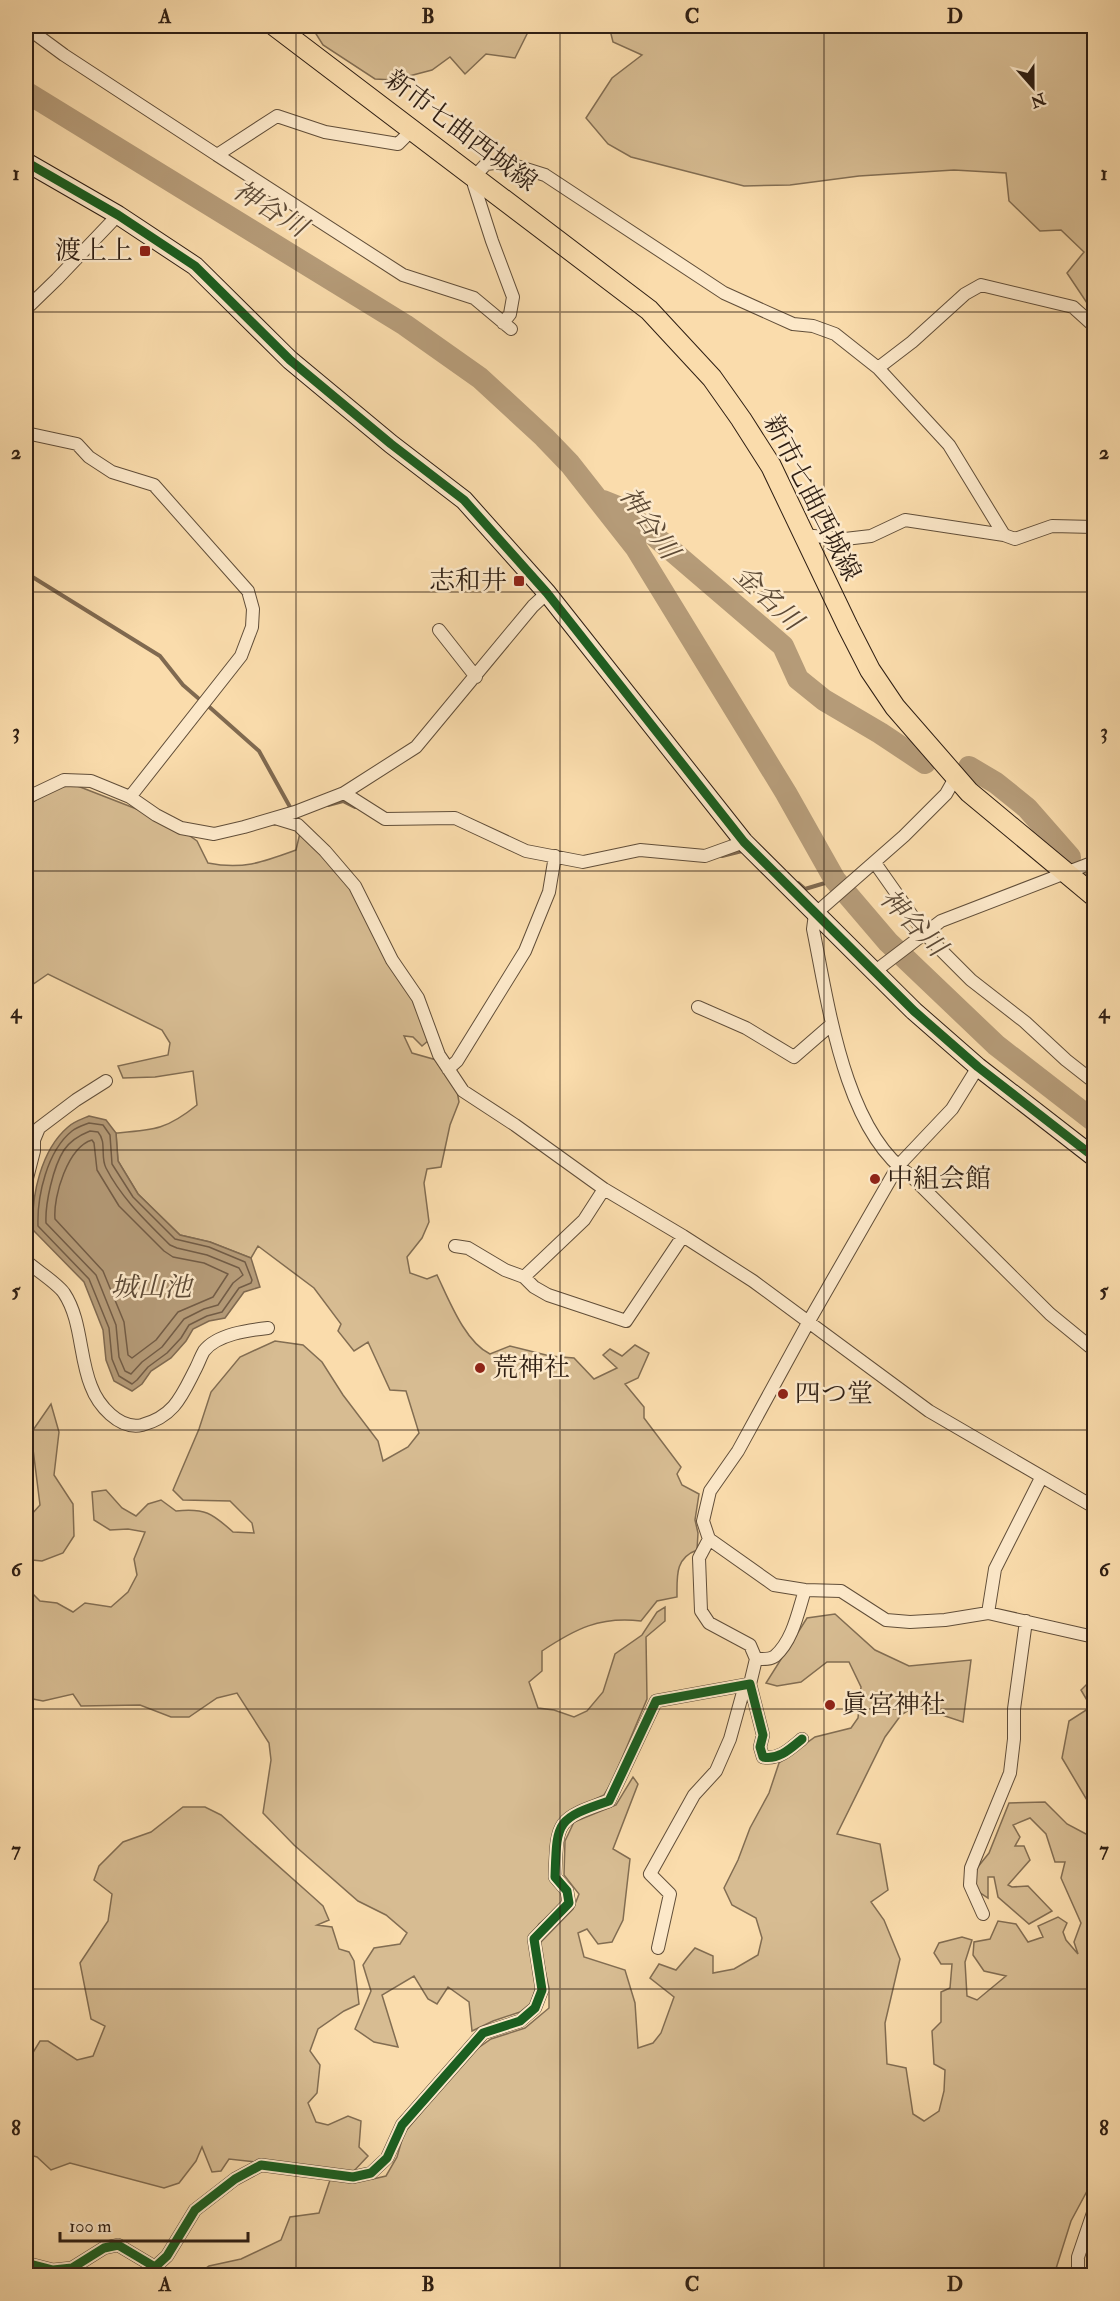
<svg xmlns="http://www.w3.org/2000/svg" width="1120" height="2301" font-family="'IM FELL Double Pica','Noto Serif JP',serif">
	<style>
		.green { fill: #d7bc92; stroke: #826d52; stroke-width: 1.5 }
		.water { fill: #b59b78; stroke: #7f6950; stroke-width: 1.5 }
		.lines { fill: none; stroke-linecap: round; stroke-linejoin: round }
		.shore { stroke: #725c46; stroke-width: 1.5 }
		.stream { stroke: #7f6950; stroke-width: 4 }
		.river { stroke: #b59b78; stroke-width: 22 }
		.street-casing { stroke: #614e39; stroke-width: 14 }
		.secondary-casing { stroke: #2e1e13; stroke-width: 20 }
		.primary-casing { stroke: #2e1e13; stroke-width: 22 }
		.street { stroke: #fce8c9; stroke-width: 12 }
		.secondary { stroke: #fce8c9; stroke-width: 18 }
		.primary { stroke: #fadcac; stroke-width: 20 }
		.cycleway-casing { stroke: #fce8c9; stroke-width: 13 }
		.cycleway { stroke: #1b5e20; stroke-width: 9 }
		.grid { fill: none; stroke: #2e1e13; stroke-width: 1.5; stroke-opacity: 0.55 }
		.poi-dot { fill: #8f2418; stroke: #fce8c9; stroke-width: 2 }
		.labels { text-anchor: middle; dominant-baseline: central; stroke-width: 5; stroke-linejoin: round; paint-order: stroke }
		.street-label { font-size: 26px; fill: #2e1e13; stroke: #fce8c9 }
		.poi-label { font-size: 26px; fill: #2e1e13; stroke: #fce8c9; text-anchor: start }
		.water-label { font-size: 27px; font-style: italic; fill: #5d4a36; stroke: #fce8c9 }
		.neatline { fill: none; stroke: #2e1e13; stroke-width: 2 }
		.grid-label { font-size: 20px; text-anchor: middle; font-weight: bold; fill: #2e1e13 }
	</style>
	<rect width="100%" height="100%" fill="#fadcac"/>
	<filter id="stains"><feTurbulence type="fractalNoise" baseFrequency=".00333" numOctaves="4"/><feColorMatrix values="0 0 0 0 .2 0 0 0 0 .09 0 0 0 0 .02 0 0 0 .5 -.17"/></filter>
	<radialGradient id="worn" r=".72"><stop offset=".6" stop-color="#630" stop-opacity="0"/><stop offset="1" stop-color="#630" stop-opacity=".3"/></radialGradient>
	<path class="green" d="M311 26H531L515 58 486 54 465 74 450 57 432 70 394 80 375 79 323 45Z
		M609 26H1094V310L1087 303 1067 273 1084 252 1061 230 1040 231 1009 201 1006 173 954 170 859 176 790 185 744 186 631 157 608 144 586 118 612 78 642 55 613 42Z
		M75 785 170 822 197 841 208 863C243 870 263 862 296 850L300 833 325 855 352 889 420 995 437 1033 422 1046 413 1037 404 1036 412 1053 440 1061 456 1085 459 1102 450 1125 441 1167 427 1169 424 1183 429 1222 422 1238 407 1257 410 1273 427 1279 437 1275C449 1300 465 1342 490 1354L510 1346 550 1356 574 1358 594 1379 617 1368 603 1355 610 1349 622 1356 635 1345 649 1353 638 1378 625 1384 644 1407V1418L681 1467 677 1474 682 1485 699 1494 695 1520 698 1533 697 1550C675 1558 677 1576 677 1597L657 1601 641 1621C600 1616 575 1629 542 1651V1671L529 1682 538 1708 554 1710 574 1717 587 1711 603 1692 615 1654 642 1635 657 1612 665 1607V1621L646 1637 647 1699 612 1782 604 1795 570 1811 554 1833 564 1894 562 1905 539 1924 530 1939 536 1987 531 2003 520 2012 493 2021 472 2031 469 2002 448 1987 437 2004 428 1999 414 1976 382 1995 398 2047 374 2042 355 2029 371 1991 363 1965 374 1948 400 1944 407 1933 386 1915 358 1901 294 1845 263 1813 271 1760 269 1743 237 1693 217 1698 189 1717H171L140 1705 81 1706 73 1694 43 1701 28 1698 26 1691V1587L40 1601 57 1603 73 1612 85 1603 111 1607 128 1592 137 1575 134 1559 145 1532 128 1529 110 1530 94 1520 92 1492 106 1490 122 1508 136 1516 148 1504 161 1500 176 1511C205 1508 212 1513 233 1532L254 1533 252 1523 230 1501 183 1500 173 1490 199 1429 211 1392 240 1357 275 1341 303 1345 322 1362 343 1395 378 1441 383 1461 408 1447 419 1433 406 1391 390 1390 368 1342 354 1351 338 1331 341 1324 314 1288 258 1246 251 1258 210 1242 180 1235 138 1194 118 1161 116 1133C154 1130 166 1130 197 1105L193 1071 155 1077 123 1078 118 1066 168 1055 170 1043 162 1030 48 974 26 989V807L54 788Z
		M51 1404 59 1432 54 1475 73 1504 74 1536 63 1553 42 1561 32 1560 26 1546V1514L31 1515 40 1505 31 1433Z
		M835 1614 875 1650 909 1666 971 1660 963 1722 915 1706 901 1715 885 1737 837 1834 880 1844 888 1890 871 1902 884 1920 900 1959 885 2023 887 2064 906 2068 913 2114 924 2121 939 2111 944 2091 945 2070 934 2064 932 2031 941 2022V1992L950 1988 952 1964H941L934 1953 939 1943 962 1937 972 1940 965 1962 967 1996 977 2000 1006 1976 984 1971 973 1955 974 1942 990 1939 998 1921 1016 1924 1028 1942 1043 1937 1038 1926 1058 1917 1067 1923 1063 1932 1066 1940 1078 1954 1074 1942 1081 1923 1061 1878 1065 1862H1055L1046 1834 1030 1818 1013 1825 1020 1837 1015 1846H1024L1030 1860 1008 1885 1012 1887 1028 1886 1052 1911 1029 1924 998 1897 994 1877H988V1898L973 1888V1873L989 1853 1009 1803 1045 1802 1067 1824 1086 1834 1094 1826V2178L1071 2221 1054 2275 195 2276 209 2266 241 2259 281 2240 290 2217 319 2213 331 2177 373 2179 386 2176 397 2157 404 2133 471 2053 491 2039 525 2028 549 2008V1988L539 1944 573 1909 579 1894 564 1875 565 1841 574 1822 616 1805 633 1777 638 1784 613 1849 630 1859 623 1920 612 1942 598 1944 587 1929 578 1933 584 1957 625 1970 635 2003 638 2048 653 2043 661 2033 674 1997 650 1978 659 1964 676 1970 695 1948 713 1956V1973L734 1969 758 1955 762 1938 756 1918 732 1905 724 1888 738 1860 750 1828 769 1793 779 1763 815 1737 851 1728 858 1718 861 1687 849 1662H827L801 1682 777 1686 766 1683 807 1618Z
		M1094 1677V1812L1062 1758 1069 1721 1091 1707 1081 1690Z
		M183 1807H205L221 1815 312 1896 323 1906 329 1920 317 1925 332 1927 339 1949 349 1952 354 1961 359 2004 344 2011 318 2029 310 2051 320 2065 317 2093 308 2103 316 2122 328 2125 348 2116 361 2121 359 2147 368 2156 352 2173 229 2159 221 2171 212 2172 202 2147 196 2161 179 2183 164 2188 70 2163 51 2170 37 2157 26 2154V2085L29 2059 40 2041H48L77 2060 93 2056 105 2026 91 2019 80 1963 108 1921 112 1894 94 1880 99 1866 123 1842 151 1832Z"/>
	<path class="water" d="M89 1116 106 1120 116 1133 118 1161 138 1194 180 1235 210 1242 251 1258 260 1287 244 1292 225 1318 209 1321 193 1329 186 1341 171 1358 151 1371 142 1384 132 1391 114 1381 106 1360 103 1330 84 1282 33 1230C31 1196 41 1150 68 1127 73 1122 82 1119 89 1116Z"/>
	<g class="lines">
		<path class="shore" d="M89 1123 103 1125 110 1135 112 1164 133 1197 175 1239 209 1247 245 1262 252 1280 251 1283 239 1288 222 1312 207 1316 189 1325 181 1338 167 1353 148 1367 137 1380 132 1384 119 1376 112 1359 109 1328 89 1279 38 1226C37 1196 47 1151 72 1131 77 1127 84 1125 89 1123Z
			M90 1131 98 1132C107 1142 100 1157 106 1168 122 1199 146 1221 170 1245L177 1248 207 1255 239 1268 243 1275 233 1283 218 1305 204 1309 184 1319 162 1347 142 1362 131 1374 125 1371 119 1357 116 1325 96 1275 46 1223C45 1204 53 1167 64 1150 70 1141 80 1135 90 1131Z
			M92 1140 94 1143 97 1170 119 1206 164 1251 173 1257 204 1263 228 1274 213 1297 178 1312 156 1340 132 1358 128 1355 124 1322 103 1271 55 1219C53 1196 68 1147 92 1140Z"/>
		<path class="stream" d="M26 573 160 656 183 685 198 698
			M206 704 259 751 290 807
			M328 805 343 801 355 807
			M722 856 742 851
			M798 883 805 889 835 880"/>
		<path class="river" d="M26 92 405 325 480 378 544 437 570 464 636 548 786 793 835 880 888 942 996 1045 1094 1121
			M603 501 623 509 783 646 798 679 824 700 880 733 925 763
			M969 767 996 783 1027 808 1070 857
			M1089 875 1094 879"/>
		<defs>
			<path id="street" d="M26 27 64 55 217 155 277 116 325 132 398 144 413 129
				M217 155 403 275 474 298 511 329
				M26 309 57 279 118 215
				M503 323 510 314 513 297 492 241 474 185 475 176 486 164 504 162 545 175 724 293 793 324 813 326 835 334 878 368 949 445 1004 535
				M878 368 912 342 965 294 981 285 1073 307 1094 326
				M26 433 77 444 89 457 112 472 154 485 248 591 253 609 252 627 241 656 130 797
				M803 535 845 539 871 536 905 520 1004 535 1015 539 1052 526 1094 527
				M439 630 476 677
				M955 778 946 794 904 836 815 914 813 929C828 1002 844 1130 910 1175L1050 1314 1094 1350
				M344 793 385 819 455 818 526 851 583 862 640 850 705 856 744 842
				M26 798 64 780 91 781 130 797 156 815 181 828 214 834 244 827 295 812 344 793 416 747 533 606 547 593
				M275 818 298 825 325 851 355 886 392 960 418 998 439 1055 463 1091 515 1125 604 1189 683 1236 753 1281 929 1411 1094 1507
				M875 863 925 934 971 980 1025 1022 1066 1060 1094 1082
				M874 972 941 921 1094 862
				M698 1007 746 1028 794 1057 832 1024
				M978 1067 952 1109 898 1166 809 1321 738 1451 710 1491 703 1521 709 1539 774 1585 805 1590 841 1591 886 1620 910 1622 945 1620 988 1613 1094 1637
				M448 1069 457 1061 525 951 549 892 555 856
				M26 1124 34 1140
				M26 1139 34 1140V1151L26 1182
				M34 1140 39 1128 76 1100 106 1081
				M455 1246 468 1248 505 1270 524 1277 534 1287 548 1295 626 1321 683 1236
				M26 1261C36 1270 57 1283 64 1293 82 1320 79 1357 91 1386 98 1405 119 1430 142 1425 175 1416 182 1395 196 1368 199 1362 201 1356 204 1351 217 1334 249 1330 268 1328
				M524 1277 584 1220 604 1189
				M988 1613 995 1569 1041 1478
				M756 1659C762 1659 770 1660 775 1656 793 1640 798 1612 805 1590
				M983 1914 970 1885 971 1868 1010 1773 1014 1739V1709L1026 1621
				M658 1948 670 1894 650 1874 694 1795 716 1771 730 1739 743 1692 750 1684 756 1659 750 1645 709 1623 701 1611 699 1558 709 1539
				M26 2263 53 2270 72 2268 104 2248 118 2245 155 2267 167 2256 195 2210 235 2179 261 2165 353 2177 371 2173 387 2158 402 2125 483 2033 520 2021 535 2008 542 1990 534 1939 569 1903 567 1891 555 1877C557 1822 555 1819 609 1801L656 1701 750 1684 763 1735 760 1747 763 1757C779 1760 790 1749 802 1739
				M1078 2276V2257L1094 2210"/>
			<path id="secondary" d="M26 162 118 215 195 266 290 360 391 444 464 500 547 593 744 842 914 1011 978 1067 1094 1157"/>
			<path id="primary" d="M275 26 649 310 712 378 741 419 771 466 848 627 870 670 895 707 969 792 1094 896"/>
		</defs>
		<use href="#street" class="street-casing"/>
		<use href="#secondary" class="secondary-casing"/>
		<use href="#primary" class="primary-casing"/>
		<use href="#street" class="street"/>
		<use href="#secondary" class="secondary"/>
		<use href="#primary" class="primary"/>
		<defs>
			<path id="cycleway" d="M26 162 118 215 195 266 290 360 391 444 464 500 547 593 744 842 914 1011 978 1067 1094 1157
				M26 2263 53 2270 72 2268 104 2248 118 2245 155 2267 167 2256 195 2210 235 2179 261 2165 353 2177 371 2173 387 2158 402 2125 483 2033 520 2021 535 2008 542 1990 534 1939 569 1903 567 1891 555 1877C557 1822 555 1819 609 1801L656 1701 750 1684 763 1735 760 1747 763 1757C779 1760 790 1749 802 1739"/>
		</defs>
		<use href="#cycleway" class="cycleway-casing"/>
		<use href="#cycleway" class="cycleway"/>
	</g>
	<path class="grid" d="M296 26V2276M560 26V2276M824 26V2276M26 312H1094M26 592H1094M26 871H1094M26 1150H1094M26 1430H1094M26 1709H1094M26 1989H1094"/>
	<g class="poi-dot">
		<rect x="139" y="245" width="12" height="12" rx="3"/>
		<rect x="513" y="575" width="12" height="12" rx="3"/>
		<circle cx="875" cy="1179" r="6"/>
		<circle cx="480" cy="1368" r="6"/>
		<circle cx="783" cy="1394" r="6"/>
		<circle cx="830" cy="1705" r="6"/>
	</g>
	<g class="labels">
		<g class="street-label">
			<text transform="translate(461 131) rotate(37)">新市七曲西城線</text>
			<text transform="translate(812 498) rotate(63)">新市七曲西城線</text>
		</g>
		<g class="poi-label">
			<text x="133" y="251" text-anchor="end">渡上上</text>
			<text x="507" y="581" text-anchor="end">志和井</text>
			<text x="887" y="1179">中組会館</text>
			<text x="492" y="1368">荒神社</text>
			<text x="795" y="1394">四つ堂</text>
			<text x="842" y="1705">眞宮神社</text>
		</g>
		<g class="water-label">
			<text transform="translate(270 209) rotate(32)">神谷川</text>
			<text transform="translate(649 523) rotate(55)">神谷川</text>
			<text transform="translate(768 598) rotate(43)">金名川</text>
			<text transform="translate(913 923) rotate(46)">神谷川</text>
			<text x="151" y="1287">城山池</text>
		</g>
	</g>
	<rect width="1120" height="2301" fill="none" stroke="#fadcac" stroke-width="66"/>
	<g transform="translate(1033 87) rotate(159)" stroke="#fce8c9" stroke-width="4.5" paint-order="stroke">
	<path d="M0-4.5L10 22L0 15L-10 22Z" fill="#2e1e13"/>
	<text y="-9" font-size="16" font-weight="bold" text-anchor="middle" fill="#2e1e13">N</text>
	</g>
	<path d="M60 2232v9h188v-9" fill="none" stroke="#2e1e13" stroke-width="3"/>
	<text x="69" y="2232" font-size="18" fill="#2e1e13" stroke="#fce8c9" stroke-width="4.5" paint-order="stroke">100 m</text>
	<rect x="33" y="33" width="1054" height="2235" class="neatline"/>
	<g class="grid-label">
		<text x="165" y="23">A</text>
		<text x="428" y="23">B</text>
		<text x="692" y="23">C</text>
		<text x="955" y="23">D</text>
		<text x="16" y="180">1</text>
		<text x="1104" y="180">1</text>
		<text x="16" y="459">2</text>
		<text x="1104" y="459">2</text>
		<text x="16" y="738">3</text>
		<text x="1104" y="738">3</text>
		<text x="16" y="1018">4</text>
		<text x="1104" y="1018">4</text>
		<text x="16" y="1297">5</text>
		<text x="1104" y="1297">5</text>
		<text x="16" y="1576">6</text>
		<text x="1104" y="1576">6</text>
		<text x="16" y="1856">7</text>
		<text x="1104" y="1856">7</text>
		<text x="16" y="2135">8</text>
		<text x="1104" y="2135">8</text>
		<text x="165" y="2291">A</text>
		<text x="428" y="2291">B</text>
		<text x="692" y="2291">C</text>
		<text x="955" y="2291">D</text>
	</g>
	<rect width="100%" height="100%" filter="url(#stains)"/>
	<rect width="100%" height="100%" fill="url(#worn)"/>
</svg>
